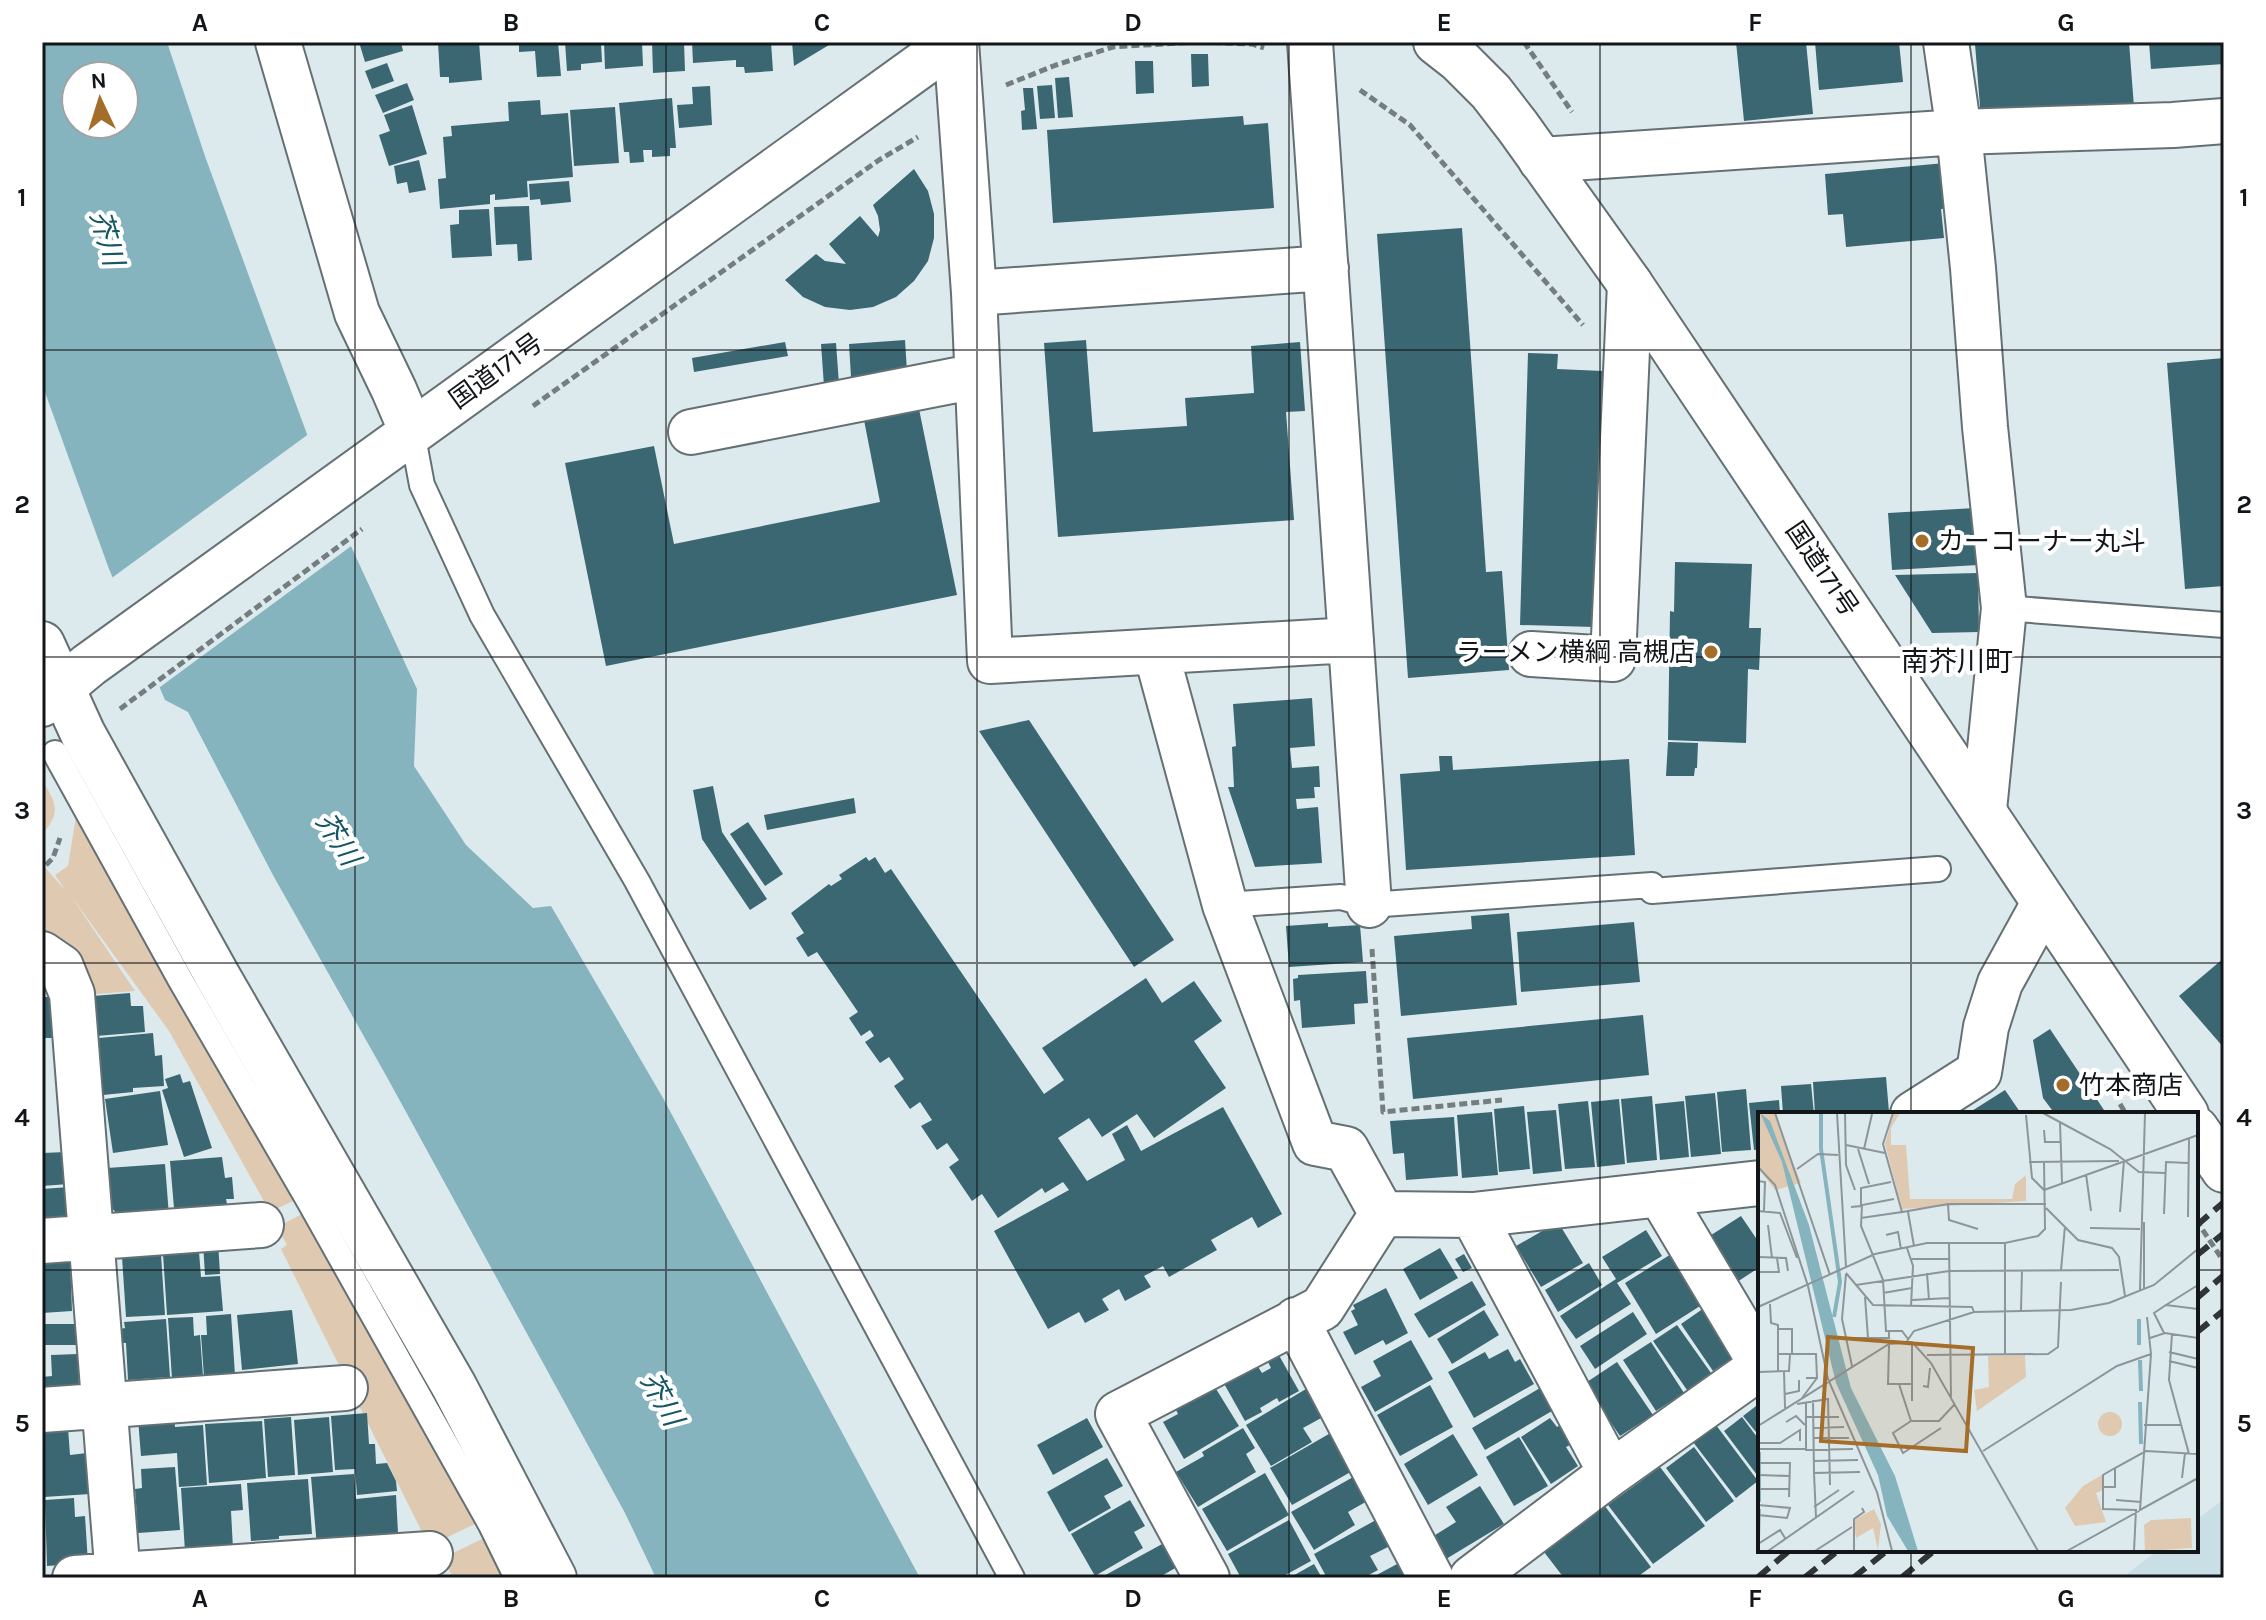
<svg xmlns="http://www.w3.org/2000/svg" width="2266" height="1620" font-family="Karla,'Noto Sans JP',sans-serif">
	<style>
		.built { fill: #c9dfe5 }
		.green { fill: #e0c9b1 }
		.water { fill: #85b4bf; fill-rule: evenodd }
		.pier { fill: #ddeaed }
		.building { fill: #3a6772 }
		.lines { fill: none; stroke-linecap: round; stroke-linejoin: round }
		.service-casing { stroke: #647073; stroke-width: 28 }
		.minor-casing { stroke: #647073; stroke-width: 48 }
		.trunk-casing { stroke: #647073; stroke-width: 48 }
		.path { stroke: #747d7f; stroke-width: 5; stroke-dasharray: 8 4; stroke-linecap: butt }
		.service { stroke: #fff; stroke-width: 24 }
		.minor { stroke: #fff; stroke-width: 44 }
		.trunk { stroke: #fff; stroke-width: 44 }
		.rail { stroke: #303537; stroke-width: 6; stroke-dasharray: 16 8; stroke-linecap: butt }
		.grid { fill: none; stroke: #121618; stroke-width: 2; stroke-opacity: 0.55 }
		.poi-dot { fill: #a56d2a; stroke: #fff; stroke-width: 3 }
		.labels { text-anchor: middle; dominant-baseline: central; stroke-width: 8; stroke-linejoin: round; paint-order: stroke }
		.street-label { font-size: 26px; fill: #121618; stroke: #fff }
		.poi-label { font-size: 26px; fill: #121618; stroke: #fff; text-anchor: start }
		.water-label { font-size: 28px; font-style: italic; fill: #155663; stroke: #fff }
		.neighbourhood-label { font-size: 28px; fill: #121618; stroke: #fff }
		.inset-river { fill: none; stroke: #85b4bf; stroke-width: 4 }
		.inset-road { fill: none; stroke: #8c9598; stroke-width: 2 }
		.view { fill: #a56d2a; fill-opacity: 0.15; stroke: #a56d2a; stroke-width: 4 }
		.inset-edge { fill: none; stroke: #121618; stroke-width: 4 }
		.neatline { fill: none; stroke: #121618; stroke-width: 3 }
		.grid-label { font-size: 26px; text-anchor: middle; font-weight: bold; fill: #121618 }
	</style>
	<rect width="100%" height="100%" fill="#ddeaed"/>
	<path class="built" d="M2224 1499V1578H2122L2158 1550H2196V1520Z"/>
	<path class="green" d="M42 780C57 804 61 812 42 835Z
		M77 810 299 1198 270 1212 169 1031 71 896 135 991 96 994 91 986 42 939V864L65 890 55 875 68 866Z
		M306 1212 479 1522 429 1546 281 1249 287 1245 277 1227Z
		M486 1537 508 1578H453L443 1558Z"/>
	<path class="water" d="M42 42H167L206 159 337 516 417 689 414 766 466 845 533 908 551 906 663 1098 920 1578H656L625 1513 388 1079 274 877 188 712 165 700 109 569 42 384ZM76 76H124V124H76Z"/>
	<path class="pier" d="M310 433 340 514 354 544 156 690 109 580Z"/>
	<path class="building" d="M359 42H401L403 51 365 62Z
		M438 42H479L482 80 449 83V77H440Z
		M519 42H558L561 76 537 77 535 51 519 52Z
		M565 42H601L602 62 581 64V70L567 71Z
		M604 42H642L643 66 605 69Z
		M652 42H684L685 71 653 73Z
		M692 42H771L773 71 745 73 744 67H736V60L693 63Z
		M792 42H834L794 66Z
		M1736 42H1806L1813 114 1744 121Z
		M1815 42H1899L1903 82 1819 90Z
		M1997 42H2129L2134 107 1981 119 1975 44Z
		M2149 42H2224V64L2151 69Z
		M1191 54H1208L1209 86 1192 87Z
		M1135 61H1153L1154 93 1136 94Z
		M387 63 394 81 372 89 365 71Z
		M1069 77 1073 117 1058 118 1055 78Z
		M407 83 414 100 383 113 375 95Z
		M1052 85 1055 118 1040 119 1037 86Z
		M710 86 712 125 679 128 677 105 693 104 692 87Z
		M1023 88H1033L1037 129 1022 130 1021 111 1025 110Z
		M672 98 676 148H670V156L652 157V150H643L644 162 630 163 629 152H624L619 103Z
		M540 100 541 115 568 113 573 177 527 181 528 197 495 200V194L490 195V204L440 209 438 179 446 178 443 137 452 136 451 126 509 121 508 102Z
		M412 105 427 154 389 166 379 135 390 131 384 115Z
		M615 107 619 163 574 166 570 110Z
		M1243 116 1244 125 1268 123 1274 208 1053 223 1047 130Z
		M419 160 426 190 409 193 407 182 397 184 394 166Z
		M1956 162 1960 208 1941 209 1944 238 1846 247 1843 214 1828 215 1825 174Z
		M914 169 928 191 934 214V238L928 261 914 281 896 297 873 307 850 310 825 307 803 297 785 280 816 254 825 261 846 264 829 244 860 216 878 237 880 230 878 216 873 205Z
		M569 181 571 202 541 205 540 199 530 200 529 184Z
		M529 206 532 260 518 261 517 244 496 245 494 207Z
		M489 209 492 256 452 258 450 225 459 224V210Z
		M1462 228 1486 572 1502 571 1509 670 1408 678 1377 234Z
		M905 340 907 372 851 377 849 344Z
		M1086 340 1093 432 1187 426 1185 398 1254 393 1251 346 1300 342 1305 411 1286 412 1294 520 1058 537 1044 343Z
		M785 342 788 356 694 372 692 358Z
		M836 343 839 384 824 386 821 344Z
		M1528 353 1558 354 1557 369 1603 371 1594 627 1520 625Z
		M2224 358V586L2185 589 2167 363Z
		M919 409 957 595 606 666 565 463 654 446 674 544 880 502 864 420Z
		M1975 508 1978 565 1892 570 1888 513Z
		M1675 562 1752 564 1749 628H1761L1759 670 1748 669 1746 743 1668 740 1670 611 1674 612Z
		M1978 573 1979 632 1932 633 1895 575Z
		M1312 698 1315 746 1290 748 1292 768 1319 766 1320 787H1314L1315 798 1296 799 1297 809 1318 807 1322 863 1255 867 1228 787H1234L1232 747 1236 746 1233 704Z
		M1029 720 1174 940 1134 967 979 731Z
		M1668 742 1698 743 1697 768H1695L1694 776H1666Z
		M1439 756H1452L1453 770 1629 759 1635 855 1406 870 1400 774 1440 771Z
		M713 786 722 832 767 899 750 910 702 839 693 790Z
		M854 798 856 813 767 830 764 815Z
		M748 822 783 874 765 886 730 834Z
		M866 857 869 861 875 857 885 873 891 869 1044 1094 1064 1080 1042 1048 1146 978 1162 1003 1194 981 1222 1021 1194 1041 1226 1088 1154 1138 1137 1114 1102 1137 1089 1118 1058 1138 1087 1181 1125 1160 1112 1134 1127 1125 1141 1151 1223 1107 1282 1214 1258 1228 1252 1217 1211 1240 1217 1250 1169 1277 1163 1266 1144 1276 1151 1287 1125 1301 1119 1289 1102 1299 1109 1310 1085 1323 1079 1312 1048 1329 994 1231 1069 1190 1063 1182 1045 1193 1042 1188 998 1218 982 1194 972 1201 949 1167 959 1160 947 1143 937 1150 921 1126 932 1120 920 1102 910 1109 894 1086 904 1079 889 1057 880 1063 865 1042 874 1036 870 1030 861 1036 849 1018 858 1012 817 952 808 957 796 938 804 933 791 913 829 884 831 886 842 879 839 875Z
		M1509 913 1517 1005 1401 1016 1394 936 1472 929 1471 916Z
		M1634 922 1640 982 1521 992 1517 932Z
		M1328 923V927L1360 925 1363 962 1289 967 1286 926Z
		M2224 958V1048L2179 996Z
		M1366 971 1368 1003 1354 1004 1355 1024 1302 1028 1300 1000 1294 1001 1293 979 1298 978V975Z
		M130 993 131 1006H143L145 1032 96 1036 93 996Z
		M42 997H53L55 1038H42Z
		M1643 1015 1649 1075 1413 1099 1407 1038Z
		M2050 1029 2104 1110 2099 1114H2055L2043 1098 2033 1040Z
		M153 1033 155 1056 162 1055 164 1086 133 1088V1092L103 1095 99 1038Z
		M180 1074 183 1083 190 1081 212 1148 184 1157 162 1090 168 1088 165 1079Z
		M1886 1077 1889 1112 1873 1114H1815L1813 1082Z
		M1811 1084 1814 1114H1783L1781 1086Z
		M1746 1089 1751 1150 1722 1152 1717 1092Z
		M2005 1090 2020 1112 2017 1114H1967Z
		M160 1091 168 1145 113 1153 105 1099Z
		M1715 1093 1721 1154 1691 1157 1685 1096Z
		M1652 1096 1657 1160 1627 1163 1621 1099Z
		M1619 1099 1625 1164 1597 1167 1591 1102Z
		M1779 1100 1780 1114H1760V1149L1754 1150 1749 1103Z
		M1588 1101 1595 1167 1565 1169 1558 1104Z
		M1684 1101 1689 1157 1660 1160 1655 1104Z
		M1524 1106 1530 1169 1499 1172 1494 1109Z
		M1556 1110 1562 1171 1533 1174 1527 1112Z
		M1492 1112 1498 1175 1462 1178 1457 1115Z
		M1454 1117 1458 1176 1406 1180 1404 1153 1393 1154 1390 1121Z
		M66 1152 69 1184 42 1186V1153Z
		M222 1157 225 1178 232 1177 234 1199H226L227 1204 174 1208 170 1161Z
		M165 1164 169 1216 122 1219 109 1205 107 1168Z
		M69 1187 71 1216 64 1222 42 1223V1189Z
		M1741 1216 1760 1244V1267L1737 1282 1708 1237Z
		M1558 1222 1583 1263 1541 1287 1516 1246Z
		M1646 1230 1662 1256 1617 1283 1631 1304 1576 1339 1560 1316 1616 1279 1602 1257Z
		M218 1242 220 1274 205 1275 203 1243Z
		M1440 1248 1458 1278 1420 1300 1403 1269Z
		M1676 1251 1708 1301 1656 1334 1625 1283Z
		M199 1252 201 1277 220 1276 223 1311 167 1315 163 1254Z
		M1464 1254 1472 1268 1463 1272 1455 1259Z
		M161 1255 165 1315 126 1317 122 1257Z
		M70 1258 72 1311 42 1313V1259Z
		M1589 1263 1602 1285 1558 1312 1545 1290Z
		M1472 1281 1486 1305 1429 1338 1414 1314Z
		M1386 1288 1408 1333 1386 1345 1383 1340 1355 1355 1343 1332 1358 1325 1351 1311 1355 1309 1353 1305Z
		M1707 1306 1740 1353 1713 1371 1681 1324Z
		M292 1310 298 1364 242 1370 237 1315Z
		M1484 1310 1499 1335 1452 1364 1437 1339Z
		M1633 1312 1647 1334 1595 1369 1580 1346Z
		M231 1314 235 1375 204 1377 201 1335H207L206 1316Z
		M193 1317 194 1336 200 1335 203 1376 172 1379 168 1318Z
		M166 1319 170 1377 128 1380 126 1343H121L120 1329 125 1328 124 1322Z
		M42 1324H80V1345H42Z
		M1677 1325 1711 1373 1687 1390 1653 1341Z
		M1411 1340 1433 1379 1375 1412 1361 1387 1381 1376 1373 1361Z
		M1651 1342 1684 1393 1656 1411 1623 1360Z
		M1508 1349 1515 1362 1520 1359 1534 1384 1474 1418 1448 1372 1485 1352 1489 1359Z
		M1276 1350 1299 1391 1279 1402 1277 1398 1260 1408 1262 1412 1245 1421 1222 1380 1255 1362 1262 1373 1271 1368 1265 1356Z
		M78 1354 79 1388 42 1390V1377L52 1376 51 1355Z
		M1617 1362 1653 1415 1620 1436 1584 1384Z
		M1213 1384 1239 1426 1184 1459 1163 1422 1178 1414 1174 1406Z
		M1430 1385 1453 1427 1400 1456 1377 1415Z
		M1540 1388 1552 1411 1485 1450 1472 1428Z
		M1306 1389 1323 1417 1303 1428 1312 1442 1271 1466 1246 1425Z
		M1760 1403V1437L1743 1416Z
		M367 1413 369 1444H375L376 1464 387 1463 396 1481 397 1491 357 1495 355 1469 335 1470 331 1416Z
		M174 1417 175 1427 203 1425 207 1485 179 1487 177 1453 141 1456 138 1419Z
		M291 1417 295 1475 268 1477 264 1419Z
		M329 1417 333 1472 298 1475 294 1420Z
		M1742 1417 1760 1441V1479L1724 1431Z
		M1087 1418 1103 1447 1053 1475 1037 1445Z
		M1550 1418 1557 1427 1562 1424 1574 1443 1566 1447 1578 1466 1551 1484 1521 1437Z
		M262 1421 266 1478 209 1483 205 1424Z
		M1716 1425 1758 1481 1736 1498 1693 1442Z
		M68 1428 70 1455 87 1453 90 1494 44 1497 42 1430Z
		M1243 1428 1255 1448 1246 1454 1256 1472 1198 1507 1176 1472 1204 1456 1202 1452Z
		M1334 1431 1356 1469 1292 1505 1270 1468Z
		M1453 1434 1478 1475 1428 1505 1404 1464Z
		M1519 1437 1548 1486 1514 1506 1486 1457Z
		M1694 1447 1734 1501 1706 1522 1666 1468Z
		M1107 1458 1123 1486 1104 1496 1111 1508 1069 1532 1047 1492Z
		M175 1467 180 1530 138 1533 135 1489 142 1488 141 1469Z
		M1660 1467 1705 1526 1653 1564 1608 1505Z
		M1265 1473 1289 1515 1227 1551 1202 1509Z
		M354 1474 356 1499 396 1495 398 1533 379 1534 380 1541 317 1547 311 1477Z
		M1355 1476 1369 1500 1348 1512 1355 1525 1314 1550 1291 1512Z
		M308 1479 312 1534 279 1536V1539L251 1541 247 1483Z
		M241 1484 243 1510 231 1511 233 1549 185 1552 181 1488Z
		M1480 1486 1504 1524 1446 1559 1432 1537 1456 1522 1446 1507Z
		M74 1498 75 1517 85 1516 88 1563 47 1566 45 1500Z
		M1130 1500 1145 1526 1134 1532 1143 1548 1095 1576 1071 1534Z
		M1601 1501 1651 1567 1636 1578H1564L1541 1548Z
		M1289 1520 1311 1561 1280 1578H1241L1228 1554Z
		M1376 1520 1390 1546 1370 1556 1378 1570 1363 1578H1327L1314 1554Z
		M1164 1543 1177 1567 1158 1578H1100Z
		M1399 1563 1407 1578H1371Z
		M1314 1564 1322 1578H1289Z"/>
	<g class="lines">
		<defs>
			<path id="service" d="M412 432 422 485 482 615 637 881 1012 1578
				M2004 608 2224 625
				M55 753 181 981 309 1201 491 1525 517 1578
				M1225 905 1341 897 1369 905 1652 885V891L1938 869"/>
			<path id="minor" d="M278 42 357 313 394 390 412 432
				M956 42 974 293 990 661 1351 640
				M1310 42 1369 905
				M1946 42 1959 132 1973 268 1985 427 2004 608 1984 810
				M1541 160 1959 132 2173 125 2224 121
				M974 293 1326 268
				M691 432 977 376
				M42 644 83 734 218 977 454 1386 554 1578
				M1156 652 1225 905 1315 1143 1346 1149 1382 1214
				M1531 654 1613 659 1630 284
				M42 954 61 967 72 994 118 1578
				M1913 1114 1979 1072 1986 1027 2000 983 2044 903
				M1660 1194 1760 1362
				M1382 1214 1473 1215 1760 1183
				M1473 1215 1611 1473
				M42 1241 261 1225
				M1296 1320 1431 1578
				M42 1410 345 1388
				M75 1578 430 1554
				M1207 1578 1118 1414 1322 1308 1382 1214
				M1472 1578 1611 1473 1760 1367"/>
			<path id="trunk" d="M1436 42 1459 60 1491 92 1518 127 1630 284 2186 1114
				M42 704 89 665 953 42
				M2196 1129 2224 1170"/>
		</defs>
		<use href="#service" class="service-casing"/>
		<use href="#minor" class="minor-casing"/>
		<use href="#trunk" class="trunk-casing"/>
		<path class="path" d="M1201 42 1252 44 1264 48
			M1524 42 1572 112
			M1006 85 1056 65 1113 47 1194 42
			M1360 90 1410 125 1583 325
			M533 406 879 160 918 137
			M120 709 362 529
			M46 865 53 858 60 838
			M1372 949 1383 1112 1502 1100
			M2120 1104 2126 1114
			M2196 1220 2224 1262"/>
		<use href="#service" class="service"/>
		<use href="#minor" class="minor"/>
		<use href="#trunk" class="trunk"/>
		<path class="rail" d="M2196 1226 2224 1202
			M2196 1256 2224 1233
			M2196 1299 2224 1275
			M2196 1333 2224 1310
			M1757 1578 1790 1550
			M1804 1578 1839 1550
			M1853 1578 1888 1550
			M1901 1578 1935 1550"/>
	</g>
	<path class="grid" d="M355 42V1578M666 42V1578M977 42V1578M1289 42V1578M1600 42V1578M1911 42V1114M42 350H2224M42 657H2224M42 963H2224M42 1270H1760M2196 1270H2224M1911 1550V1578"/>
	<g class="poi-dot">
		<circle cx="1922" cy="541" r="8"/>
		<circle cx="1711" cy="652" r="8"/>
		<circle cx="2063" cy="1085" r="8"/>
	</g>
	<g class="labels">
		<g class="street-label">
			<text transform="translate(496 371) rotate(-36)">国道171号</text>
			<text transform="translate(1822 569) rotate(56)">国道171号</text>
		</g>
		<g class="poi-label">
			<text x="1938" y="541">カーコーナー丸斗</text>
			<text x="1695" y="652" text-anchor="end">ラーメン横綱 高槻店</text>
			<text x="2079" y="1085">竹本商店</text>
		</g>
		<g class="water-label">
			<text transform="translate(107 238) rotate(74)">芥川</text>
			<text transform="translate(338 839) rotate(58)">芥川</text>
			<text transform="translate(662 1399) rotate(61)">芥川</text>
		</g>
		<g class="neighbourhood-label">
			<text x="1957" y="661">南芥川町</text>
		</g>
	</g>
	<g transform="translate(1758 1112)">
		<rect width="440" height="440" fill="#ddeaed"/>
		<path d="M0 1H16L43 71 17 78 0 56ZM136 1H142L133 16V33H148L152 87H254L257 72 268 63V89L144 97 127 32ZM267 243 268 265 219 299 216 278 231 275 230 244ZM340 312a12 12 0 1 1 24 0a12 12 0 1 1-24 0ZM344 363 345 378 338 381 348 410 317 414 307 396 325 374ZM116 397 123 412 120 438 115 416 98 426 96 408ZM433 406 434 436 387 439 386 413 393 408Z" fill="#e0c9b1"/>
		<path d="M2 1 12 9 51 113 93 276 137 364 160 439H150L129 404 120 363 78 271 24 50Z" fill="#85b4bf"/>
		<path class="inset-river" d="M63 37 82 170 76 205M63 37V1M381 207V233M382 248 383 279M382 290 383 332M1 340V390M0 428 1 397"/>
		<path class="inset-road" d="M17 1 72 163M79 1 88 155M87 1 88 53 97 78M135 1 125 32 144 100 190 92H288M184 1H283M285 1 352 37 381 60 407 61M268 3 274 66 286 78M302 10 304 71M286 18 287 30H302M88 33 127 41M100 37 111 72M106 37 114 2M271 50 361 49M0 55 17 73 50 174 70 267 119 380 134 439M39 57 60 42 80 43M328 62 333 99M0 69 7 70 6 99M286 78 440 23M136 87 104 93 103 114 125 168 128 219H144L150 227M190 92 191 108 220 117M93 95 103 94V76L133 70M288 96 320 128 354 136 361 145 367 184M0 99 22 101 39 146M150 100 156 134M362 100 366 48M406 102 408 50 430 51M430 105 431 26M103 106 144 100M10 113 14 146M332 116 382 117M128 123 140 120 143 137M191 130 193 285M247 131V242M149 136 155 154 153 194M0 145 28 146 30 159M152 147H191M303 158 307 114M0 160H21L19 146M88 161 115 193 214 195 216 200M169 161 171 188M88 162 84 207 94 254M98 173 191 159 361 158M386 176V110M382 178 387 1M125 181 154 176M107 185 110 226M154 188 191 186M12 192 13 211 20 213V260M408 193 440 173M0 195 117 142 169 131H247L280 124 287 117 286 49M263 198 264 158M389 205 393 242 382 398 440 366M20 217H34V243M406 221 396 201 408 193 440 197M414 222 411 268 431 342M96 226H131V219M392 226 407 221 440 226M149 229 156 219 216 200 313 198 351 191 396 173 440 137M131 233 130 272H154M411 240 440 247M20 242H58L59 266H48M169 243 290 242 300 235 303 170M411 249 440 256M26 259 27 296M0 260 31 259 32 242M141 272 153 309M165 274 170 275 172 256M27 282 41 279V268M44 286 59 266M55 288 56 361M154 289V230M48 291V338L95 337M39 292 70 287 72 373M48 305H81M153 309 135 321 145 341 183 316M153 309H181L196 293M28 310 38 304 47 313M386 313H424M0 314 131 232 154 230 173 251 280 439M55 316 86 315M55 326H91M0 331H22L42 318V329M0 337H47M225 339 359 254 393 242M56 349 100 348M0 351H32L31 385M357 356 345 363V397L378 398 376 439M0 363 32 364M424 366 427 341M346 375H357V356L388 339 440 342M0 377H32M358 388 383 390M0 393 32 396 29 406 0 403M56 395 81 378M58 405 56 361 102 360M0 432 22 418 27 426M10 439 96 379M57 439 94 415M96 439V407L106 400 104 396M309 439 381 399"/>
		<path class="view" d="M70 225 215 236 208 339 63 329Z"/>
		<rect width="440" height="440" class="inset-edge"/>
	</g>
	<rect width="2266" height="1620" fill="none" stroke="#ffffff" stroke-width="88"/>
	<g transform="translate(100 100) rotate(356)"><circle r="38" fill="#ffffff" stroke="#a0a2a3" stroke-width="2"/>
	<path d="M0-6L14 30L0 20L-14 30Z" fill="#a56d2a"/>
	<text y="-12" font-size="22" font-weight="bold" text-anchor="middle" fill="#121618">N</text>
	</g>
	<rect x="44" y="44" width="2178" height="1532" class="neatline"/>
	<g class="grid-label">
		<text x="200" y="31">A</text>
		<text x="511" y="31">B</text>
		<text x="822" y="31">C</text>
		<text x="1133" y="31">D</text>
		<text x="1444" y="31">E</text>
		<text x="1755" y="31">F</text>
		<text x="2066" y="31">G</text>
		<text x="22" y="206">1</text>
		<text x="2244" y="206">1</text>
		<text x="22" y="513">2</text>
		<text x="2244" y="513">2</text>
		<text x="22" y="819">3</text>
		<text x="2244" y="819">3</text>
		<text x="22" y="1126">4</text>
		<text x="2244" y="1126">4</text>
		<text x="22" y="1432">5</text>
		<text x="2244" y="1432">5</text>
		<text x="200" y="1607">A</text>
		<text x="511" y="1607">B</text>
		<text x="822" y="1607">C</text>
		<text x="1133" y="1607">D</text>
		<text x="1444" y="1607">E</text>
		<text x="1755" y="1607">F</text>
		<text x="2066" y="1607">G</text>
	</g>
</svg>
